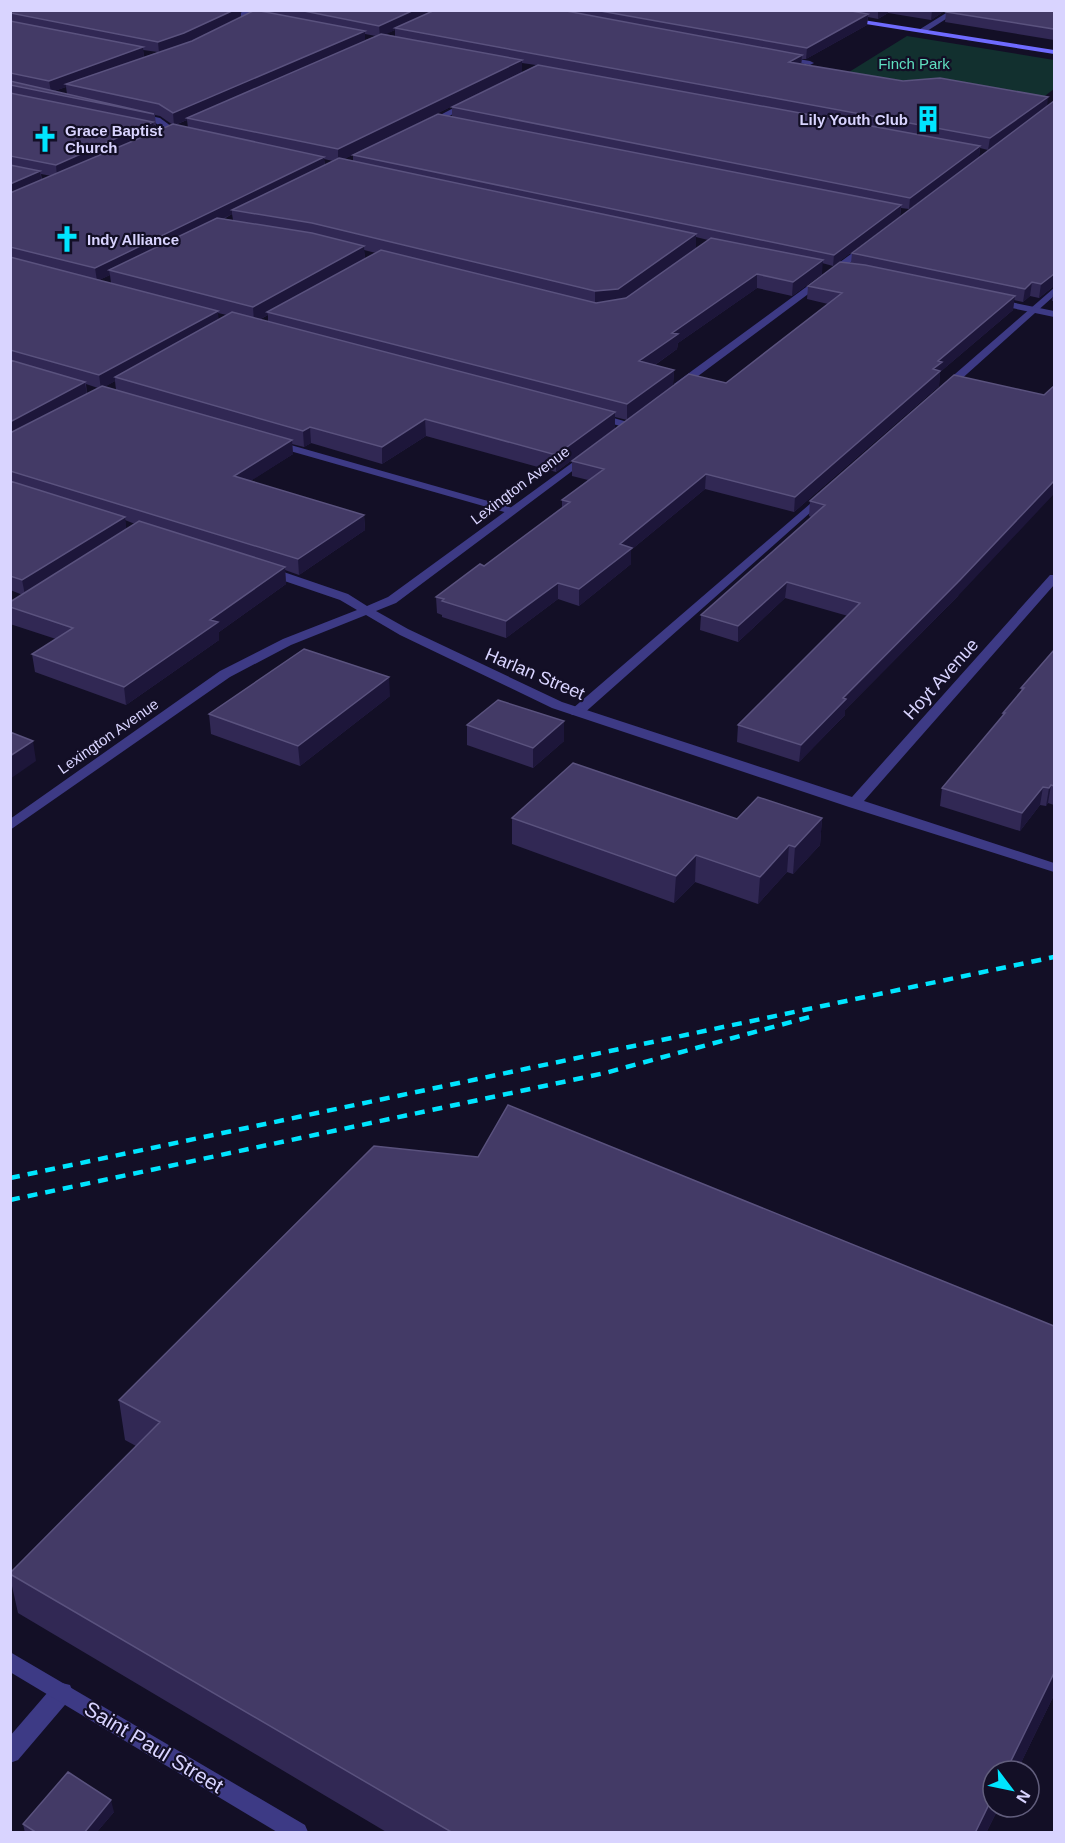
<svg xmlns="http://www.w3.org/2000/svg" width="1065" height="1843" font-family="Arial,sans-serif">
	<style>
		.green { fill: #12302f }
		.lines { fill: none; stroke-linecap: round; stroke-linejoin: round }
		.lane { fill: #3d3a85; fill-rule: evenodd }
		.street { fill: #3d3a85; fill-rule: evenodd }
		.secondary { fill: #6f6bff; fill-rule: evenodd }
		.rail { stroke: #00e5ff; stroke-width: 4.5; stroke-dasharray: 10 8; stroke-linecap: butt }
		.wall { fill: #312854; fill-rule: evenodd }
		.shaded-wall { fill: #1d163a }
		.building { fill: #433a66; stroke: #5a527e; stroke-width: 1.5 }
		.labels { text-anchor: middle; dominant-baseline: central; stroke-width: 4.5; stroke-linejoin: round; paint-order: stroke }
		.far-park-label { font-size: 15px; fill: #5fe0c0; stroke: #130f26 }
		.far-poi-label { font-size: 15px; font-weight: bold; fill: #d9d4ff; stroke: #130f26; text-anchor: start }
		.far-street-label { font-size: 15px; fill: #d9d4ff; stroke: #130f26 }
		.street-label { font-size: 18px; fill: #d9d4ff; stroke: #130f26 }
		.near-street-label { font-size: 21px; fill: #d9d4ff; stroke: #130f26 }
	</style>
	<rect width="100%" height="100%" fill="#130f26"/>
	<path class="green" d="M907 36 1054 60V89L1033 105 841 77Z"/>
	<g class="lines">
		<path class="lane" d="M246 10H257L240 17 236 15Z
			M951 10H960L924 33 917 31Z
			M781 56 810 61 814 63 810 65 784 60Z
			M467 101 474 103 430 126 423 124Z
			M1054 288V296L948 391H940V387Z
			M273 440 516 509 518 511 512 514 508 513 269 445V441Z
			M825 491 829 492V496L582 715H572L570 712 572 709Z
			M62 1683 70 1685 73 1692 70 1699 18 1760 10 1763V1736L54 1685Z"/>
		<path class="street" d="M137 113 160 118 179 132 172 134 154 122 134 117 133 115Z
			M866 243 874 245 682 388H674V384Z
			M996 299 1054 311V317L993 304 991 302Z
			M596 413 631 423 632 425 627 428 592 418V414Z
			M587 452 591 453V457L396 603 376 611 408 629 562 702 852 797 1050 575H1054V585L864 801 1054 863V872L849 807 552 708 400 635 366 615 291 645 230 677 10 830V819L220 671 283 639 357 610 340 600 264 574V568H272L348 594 367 606 388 597Z
			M10 1652 305 1825 308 1832H277L10 1672Z"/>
		<path class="secondary" d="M844 17 1054 50V54L847 21Z"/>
		<path class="rail" d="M10 1178 1054 957
			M10 1200 605 1073 813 1016"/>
	</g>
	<path class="wall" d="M10 10 241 17 252 12 244 10H946L931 20 888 13 878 19 868 17 867 25 806 59H802L801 64 1047 107 1054 101V301H1052L1054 286 1039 298 1030 296 1023 302 1014 300 1013 310 940 372 939 386 794 512 705 489 631 550V564L579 606 558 599 506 638 442 617V615L437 613 436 597 484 566 562 508V500L588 480 572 476V461L726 383 828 304 807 299 808 286 851 263 852 253 1011 134 988 150 980 148 979 157 909 209 901 208 900 216 833 266 822 263V274L792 296 757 288 678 343 677 349 655 365 674 370 673 385 627 420 615 417V428L556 472 426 436 382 464 311 443 304 447 292 444 293 454 250 481 364 515 365 530 299 575 285 570 286 584 219 632V640L126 705 35 672 32 654 56 639 10 624V602L23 595 10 590ZM395 30V36L385 34ZM365 34 376 36 365 40ZM143 50 158 52 144 57ZM522 63 536 65 452 107V116L353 155V161L344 159 522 72ZM66 87 67 94 54 91ZM155 115 160 116 173 125 154 132V125L156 126ZM187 120 188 128 175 125ZM324 159 333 161 325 165ZM41 174 52 176 42 180ZM232 214 233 220 224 219ZM696 237 708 240 696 249ZM364 250 376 253 365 259ZM110 275 111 283 99 280ZM218 313 227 315 218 320ZM268 315V322L259 320ZM115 381 116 390 104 387ZM86 384 98 388 87 394ZM125 520 135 524 126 529Z
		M1054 10V40L945 22 946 12Z
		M1044 395 958 596 845 710V715L799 762 737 742 738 725 848 616 785 598 738 642 700 630 701 615 811 517 809 516 810 501Z
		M1054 650V805L1048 803 1046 806 1040 805 1020 831 940 806 942 788 1002 717 1003 713 1021 692V688Z
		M390 696 300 766 211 734 209 714Z
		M467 725 564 741 533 768 467 745Z
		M512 818 737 819 822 818 820 845 793 874 787 872 758 904 695 882 674 903 512 844Z
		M1054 1326V1695L1017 1771 993 1807H999L986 1833H388L18 1613 10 1577V1573L136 1446 125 1440 119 1400Z
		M114 1812 96 1833H25L23 1824Z"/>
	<path class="shaded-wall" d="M234 10H241V18L185 44 159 53 158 42Z
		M414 10H437L395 28V30L380 37 379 26Z
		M878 10H888V13L878 19Z
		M932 10H946L931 20Z
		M868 14 867 25 806 59 807 48Z
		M365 31V43L187 118V120L174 125 173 113Z
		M143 47 144 58 66 84V87L51 92 49 81Z
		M802 55 801 66 789 62Z
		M522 60V72L338 162V149Z
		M1048 97 1047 108 988 150 990 138Z
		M153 122 155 134 57 177 56 165Z
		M980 146 979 157 909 209 910 198Z
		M324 157 325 169 232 210V214L116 272 109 270 110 275 97 281 95 268Z
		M40 171 42 184 10 197V184Z
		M901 205 900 216 833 266 834 255Z
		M696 234V249L617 304 595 307V291Z
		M364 246 365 261 267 312 268 315 254 322 253 307Z
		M823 260 822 274 792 296 793 282Z
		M757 274V288L678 343 677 349 639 376V361L672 333Z
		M1054 274V286L1039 298 1041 284Z
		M1032 282 1030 296 1023 302 1025 289Z
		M1015 296 1013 310 940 372 939 386 794 512 795 497 933 369 938 361Z
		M218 311 219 324 115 377V381L101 389 99 375Z
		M674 370 673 385 627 420V404Z
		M85 382 87 396 10 437V422Z
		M615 412V428L556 472V455Z
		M425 419 426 436 382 464V447Z
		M310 427 311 443 304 447 303 431Z
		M292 440 293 454 235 491 234 476Z
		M706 474 705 489 631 550V564L579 606V589L620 544Z
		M1054 481V494L958 596 845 710V715L799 762 801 745 843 698Z
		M364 515 365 530 299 575 298 559Z
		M125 517 127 533 25 595 22 580Z
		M285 567 286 584 219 632V640L126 705 124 687 210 620Z
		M787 582 785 598 738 642V626Z
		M558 583V599L506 638V621Z
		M389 677 390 696 300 766 298 746Z
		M564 721V741L533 768V748Z
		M33 741 36 761 10 779V756Z
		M1051 785 1048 803 1046 806 1049 788Z
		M1043 787 1040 805 1020 831 1022 813Z
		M822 818 820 845 793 874 795 847Z
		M789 845 787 872 758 904 760 877Z
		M696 855 695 882 674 903 676 876Z
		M1054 1673V1695L1017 1771H1006Z
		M993 1796V1807H999L986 1833H975Z
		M111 1800 114 1812 96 1833H84Z"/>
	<path class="building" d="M10 10H234L184 33 158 42 10 13Z
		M255 10 365 31 173 113 159 104 66 84 192 41Z
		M299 10H414L379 26Z
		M435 10H561L802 55 789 62 903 81 940 78 1048 97 990 138 395 28Z
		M595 10H846L868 14 807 48Z
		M948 10H1054V29L946 12Z
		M10 21 143 47 49 81 10 73Z
		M381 34 522 60 338 149 187 118Z
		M538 65 980 146 910 198 452 107Z
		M10 81 154 114 10 85Z
		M10 93 153 122 56 165 10 156Z
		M1054 101V274L1041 284 1032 282 1025 289 852 253Z
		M438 114 901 205 834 255 353 155Z
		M173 124 324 157 95 268 10 247V193Z
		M339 158 696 234 618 289 595 291 312 223 232 210Z
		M10 165 40 171 10 184Z
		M217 218 312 233 364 246 253 307 109 270Z
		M711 238 823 260 793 282 757 274 672 333 678 334 639 361 674 370 627 404 267 312 381 250 596 303 626 298Z
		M10 257 218 311 99 375 10 350Z
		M840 262 865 265 1015 296 938 361 942 362 933 369 940 371 795 497 706 474 620 544 632 548 579 589 558 583 506 621 442 601 444 599 436 597 480 564 484 566 570 502 562 500 604 469 572 461 689 374 726 383 842 293 808 286Z
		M232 312 615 412 556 455 425 419 382 447 310 427 303 431 115 377Z
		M10 360 85 382 10 422Z
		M954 375 1044 395 1054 386V481L960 580 843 698 846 699 801 745 738 725 860 603 787 582 738 626 701 615 825 505 810 501Z
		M102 386 292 440 234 476 364 515 298 559 10 471V433Z
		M10 481 125 517 22 580 10 576Z
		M139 521 285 567 210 620 218 622 124 687 32 654 73 628 10 607V602Z
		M304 649 389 677 298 746 209 714Z
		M1054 650V786L1051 785 1049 788 1043 787 1022 813 942 788 1005 713H1003L1024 688H1021Z
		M498 700 564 721 533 748 467 725Z
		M10 732 33 741 10 756Z
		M573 763 737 819 758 797 822 818 795 847 789 845 760 877 696 855 676 876 512 818Z
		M508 1105 1054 1326V1673L1006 1771H993V1796L975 1833H453L10 1574V1573L160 1422 119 1400 374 1146 478 1157Z
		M68 1772 111 1800 84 1833H37L23 1824Z"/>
	<defs>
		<symbol id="building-bare" viewBox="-9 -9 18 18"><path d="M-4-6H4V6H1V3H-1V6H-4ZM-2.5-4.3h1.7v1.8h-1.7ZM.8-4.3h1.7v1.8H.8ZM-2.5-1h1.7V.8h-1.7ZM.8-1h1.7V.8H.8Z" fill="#00e5ff" stroke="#130f26" stroke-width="2.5" paint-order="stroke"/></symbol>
		<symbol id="church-bare" viewBox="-9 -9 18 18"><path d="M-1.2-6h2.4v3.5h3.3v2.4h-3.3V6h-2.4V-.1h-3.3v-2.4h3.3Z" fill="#00e5ff" stroke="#130f26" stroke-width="2.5" paint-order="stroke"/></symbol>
	</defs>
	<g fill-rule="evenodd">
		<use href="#building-bare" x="909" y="100" width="38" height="38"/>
		<use href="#church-bare" x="26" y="120" width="38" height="38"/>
		<use href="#church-bare" x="48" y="220" width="38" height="38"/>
	</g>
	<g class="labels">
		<g class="far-park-label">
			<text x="914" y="63">Finch Park</text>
		</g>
		<g class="far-poi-label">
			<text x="908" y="119" text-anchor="end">Lily Youth Club</text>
			<text x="65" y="130">Grace Baptist<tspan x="65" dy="17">Church</tspan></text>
			<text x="87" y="239">Indy Alliance</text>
		</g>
		<g class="far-street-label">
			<text transform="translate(520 485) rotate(-37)">Lexington Avenue</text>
			<text transform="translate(108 736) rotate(-35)">Lexington Avenue</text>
		</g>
		<g class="street-label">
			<text transform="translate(535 674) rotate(23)">Harlan Street</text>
			<text transform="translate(941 679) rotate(-48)">Hoyt Avenue</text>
		</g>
		<g class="near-street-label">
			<text transform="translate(154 1747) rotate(31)">Saint Paul Street</text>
		</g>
	</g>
	<rect width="1065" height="1843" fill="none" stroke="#d9d4ff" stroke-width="24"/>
	<g transform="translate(1011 1789) rotate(122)"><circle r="28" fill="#130f26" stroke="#625e7d" stroke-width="1.5"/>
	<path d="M0-4.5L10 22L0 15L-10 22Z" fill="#00e5ff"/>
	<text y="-9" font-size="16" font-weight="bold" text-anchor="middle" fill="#d9d4ff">N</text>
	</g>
</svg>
